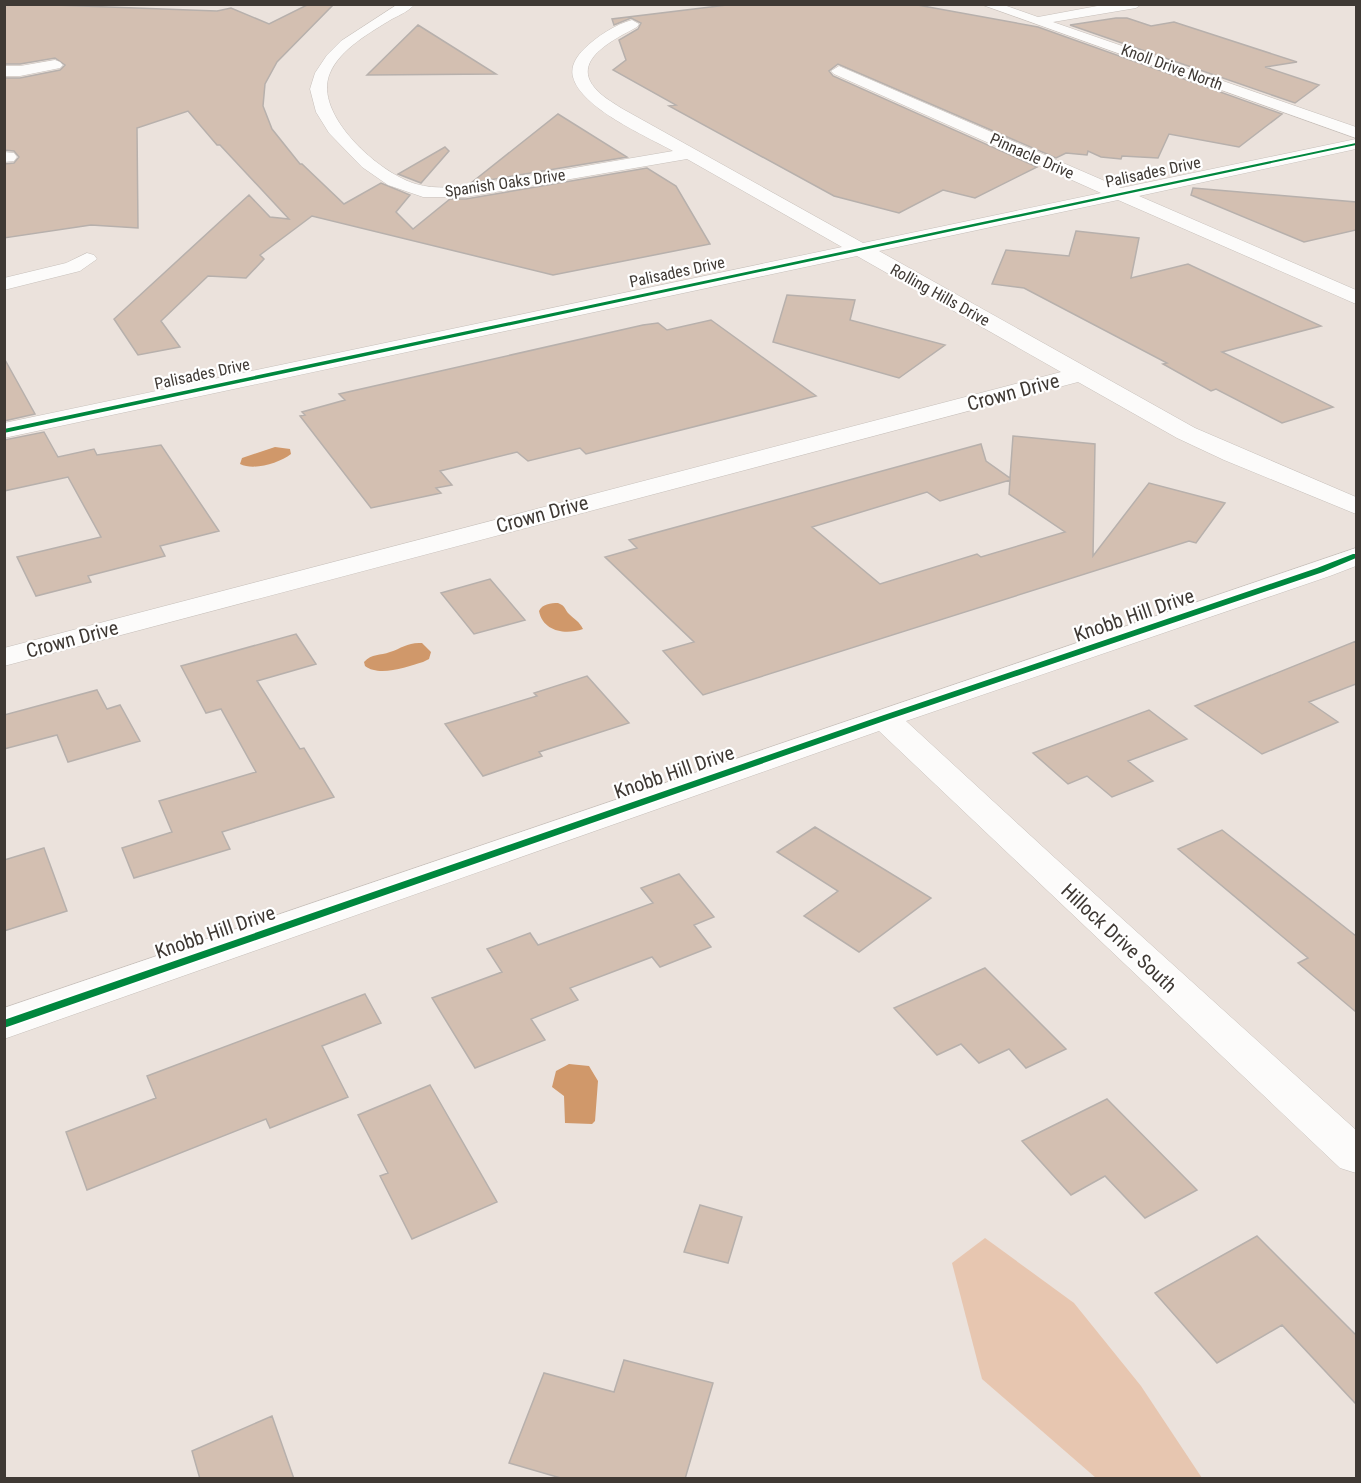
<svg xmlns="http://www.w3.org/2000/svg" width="1361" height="1483" font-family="'Roboto Condensed',sans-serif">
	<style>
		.green { fill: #e7c6b0 }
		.water { fill: #d0986a }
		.building { fill: #d3bfb1; stroke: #b7b0ac; stroke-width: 1.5; fill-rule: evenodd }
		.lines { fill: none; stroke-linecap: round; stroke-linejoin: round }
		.minor-casing { stroke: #c7c0bb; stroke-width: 1 }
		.minor { fill: #fcfbfa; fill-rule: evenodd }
		.cycleway-casing { stroke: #fff; stroke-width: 4 }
		.cycleway { fill: #00873e; fill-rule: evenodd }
		.labels { text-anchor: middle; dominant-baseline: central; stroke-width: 4.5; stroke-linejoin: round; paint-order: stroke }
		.far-street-label { font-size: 16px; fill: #3f3934; stroke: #fff }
		.street-label { font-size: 20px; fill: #3f3934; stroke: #fff }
	</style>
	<rect width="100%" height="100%" fill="#ebe2dc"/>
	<path class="green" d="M985 1238 1074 1303 1141 1386 1202 1478H1096L982 1379 952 1263Z"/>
	<path class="water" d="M275 447 290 449 291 454C279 463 254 471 240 464L242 458Z
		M558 603C566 606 564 609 569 614 575 620 579 621 583 629 566 635 543 632 539 611 542 604 551 603 558 603Z
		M422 643 431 652 429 659 423 662C407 667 379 677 365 666L364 662C372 653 380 656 390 652 402 648 408 642 422 643Z
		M569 1064 589 1066 598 1081 595 1121 592 1124 565 1123 564 1096 552 1087 556 1071Z"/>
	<path class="building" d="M27 4 217 11 231 8 269 24 309 4H334L277 62 265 84 263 106 272 129 300 164H302L344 204 381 183 410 195 396 212 413 229 450 199H466L647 168 676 186 710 244 553 275 312 216 260 255 264 259 246 278 208 276 161 321 180 347 138 355 114 319 249 195 270 217 289 219 220 145H217L188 111 137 128 138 228 91 225 4 238V164L14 163 19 157 14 151 4 150V78H20L60 70 65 65 55 58 20 64H4V5Z
		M735 4H912L1038 27 1282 114 1239 147 1169 134 1158 158 1122 156 1121 159 1101 157 1088 151 1087 155 1066 153 1056 158 838 64 829 71 833 76 1037 167 975 198 943 190 899 213 834 196 669 106 676 105 613 70 626 60 619 40 638 29 641 23 631 18 614 25 612 19Z
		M1116 18H1127L1151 26 1174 22 1297 62 1265 67 1319 85 1295 103 1070 25Z
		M418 25 496 74 367 75Z
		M558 114 627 157 471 183Z
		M445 147 449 151 421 183 398 174Z
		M1193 188 1356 202V230L1304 242 1191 195Z
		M1076 231 1139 238 1131 278 1188 264 1321 326 1222 352 1333 407 1282 423 1216 389 1211 391 1163 364 1167 363 1024 288 992 284 1006 250 1069 256Z
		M787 295 855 300 850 320 945 345 899 378 773 342Z
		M711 320 816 396 586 454 580 448 528 461 517 452 440 471 452 485 436 488 441 493 371 508 300 416 305 415 302 412 345 400 339 394 643 325 658 323 667 330Z
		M4 358 35 414 4 421Z
		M44 432 58 457 94 449 97 455 161 445 219 531 160 546 165 556 88 576 91 582 36 596 17 557 101 537 68 477 4 491V440Z
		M1013 436 1095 444 1093 556 1149 483 1225 503 1196 543 1189 541 703 695 663 651 694 642 605 557 637 548 629 540 981 444 986 461 1010 478ZM1010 480 1009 494 1065 532 981 557 977 554 880 584 812 527 927 492 940 501Z
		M490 579 525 620 474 634 441 593Z
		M296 634 316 664 257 681 300 749 304 748 334 797 222 832 230 849 134 878 122 848 172 832 159 801 256 772 221 709 206 713 181 666Z
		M1356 641V684L1309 702 1338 722 1262 754 1195 706Z
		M587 676 629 723 539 752 542 756 483 776 445 724 537 696 534 693Z
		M97 690 107 709 120 705 140 741 68 762 57 735 4 749V715Z
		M1149 710 1187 739 1128 761 1153 781 1112 797 1087 776 1068 784 1033 753Z
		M815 827 931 898 859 952 804 916 838 891 777 852Z
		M1222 830 1356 936V1012L1298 963 1308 958 1178 849Z
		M44 848 67 911 4 931V860Z
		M679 874 714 917 694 925 711 947 660 967 652 957 570 988 578 1000 531 1019 545 1040 475 1068 432 998 502 972 487 949 530 933 538 945 653 903 641 888Z
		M985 968 1066 1049 1026 1068 1009 1049 979 1063 961 1044 937 1055 894 1008Z
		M365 994 381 1023 322 1046 348 1097 270 1128 266 1119 87 1190 66 1132 156 1098 147 1076Z
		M430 1085 497 1202 412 1239 380 1176 388 1173 358 1115Z
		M1107 1099 1197 1190 1145 1218 1105 1176 1071 1195 1022 1141Z
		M700 1205 742 1217 728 1263 684 1252Z
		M1257 1236 1356 1335V1404L1282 1325 1217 1363 1155 1293Z
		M624 1360 713 1383 685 1479H564L509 1463 544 1373 614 1392Z
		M272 1416 294 1479H200L192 1451Z"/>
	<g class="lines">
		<defs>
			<path id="minor" d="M398 4H415C409 11 400 15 392 19 371 32 340 49 330 73 312 114 380 174 416 184 436 190 459 187 480 184L673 151C646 136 581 108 573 77 570 66 577 56 584 49 596 37 616 24 632 20L639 24 637 27C617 38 571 59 594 87 601 96 612 102 621 108L863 243 1101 193 834 74 831 71 839 66 1121 188 1356 139V149L1139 196 1356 290V304L1118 200 879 251 1195 428 1356 497V514L1224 460 1177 438 1078 382 4 666V648L1061 372 857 256 4 438V423L842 247 687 159 466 197H423L388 185 362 167 329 133 316 112 310 89 315 73 327 55 341 41Z
				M980 4H1001L1038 17 1108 4H1142L1136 8 1053 22 1356 127V138Z
				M55 60 60 62 63 65 60 68 20 76H4V66H20Z
				M4 152 14 153 17 157 14 161 4 162Z
				M87 253 94 255 97 259 80 271 4 290V278L66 263Z
				M1356 548V566L1330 576 906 721 1055 858 1356 1130V1173L1340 1168 879 731 4 1039V1008Z"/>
		</defs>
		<use href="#minor" class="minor-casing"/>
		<use href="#minor" class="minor"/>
		<defs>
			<path id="cycleway" d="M1356 143V145L4 433V429Z
				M1353 554H1356V558L1323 572 887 720 4 1028V1020L881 716 1317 568Z"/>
		</defs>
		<use href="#cycleway" class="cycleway-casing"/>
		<use href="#cycleway" class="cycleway"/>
	</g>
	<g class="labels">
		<g class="far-street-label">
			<text transform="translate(1172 67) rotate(20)">Knoll Drive North</text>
			<text transform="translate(1032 156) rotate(24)">Pinnacle Drive</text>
			<text transform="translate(1153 172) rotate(-12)">Palisades Drive</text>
			<text transform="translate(505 183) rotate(-8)">Spanish Oaks Drive</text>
			<text transform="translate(677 272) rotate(-12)">Palisades Drive</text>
			<text transform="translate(940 295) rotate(29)">Rolling Hills Drive</text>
			<text transform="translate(202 374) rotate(-12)">Palisades Drive</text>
		</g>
		<g class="street-label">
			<text transform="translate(1013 392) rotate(-15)">Crown Drive</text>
			<text transform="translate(542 514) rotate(-15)">Crown Drive</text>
			<text transform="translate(1134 615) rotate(-19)">Knobb Hill Drive</text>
			<text transform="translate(72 639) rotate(-15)">Crown Drive</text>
			<text transform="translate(674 772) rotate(-19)">Knobb Hill Drive</text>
			<text transform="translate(215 932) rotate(-19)">Knobb Hill Drive</text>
			<text transform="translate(1119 938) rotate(43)">Hillock Drive South</text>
		</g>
	</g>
	<rect width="1361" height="1483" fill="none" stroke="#3f3934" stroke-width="12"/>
</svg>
